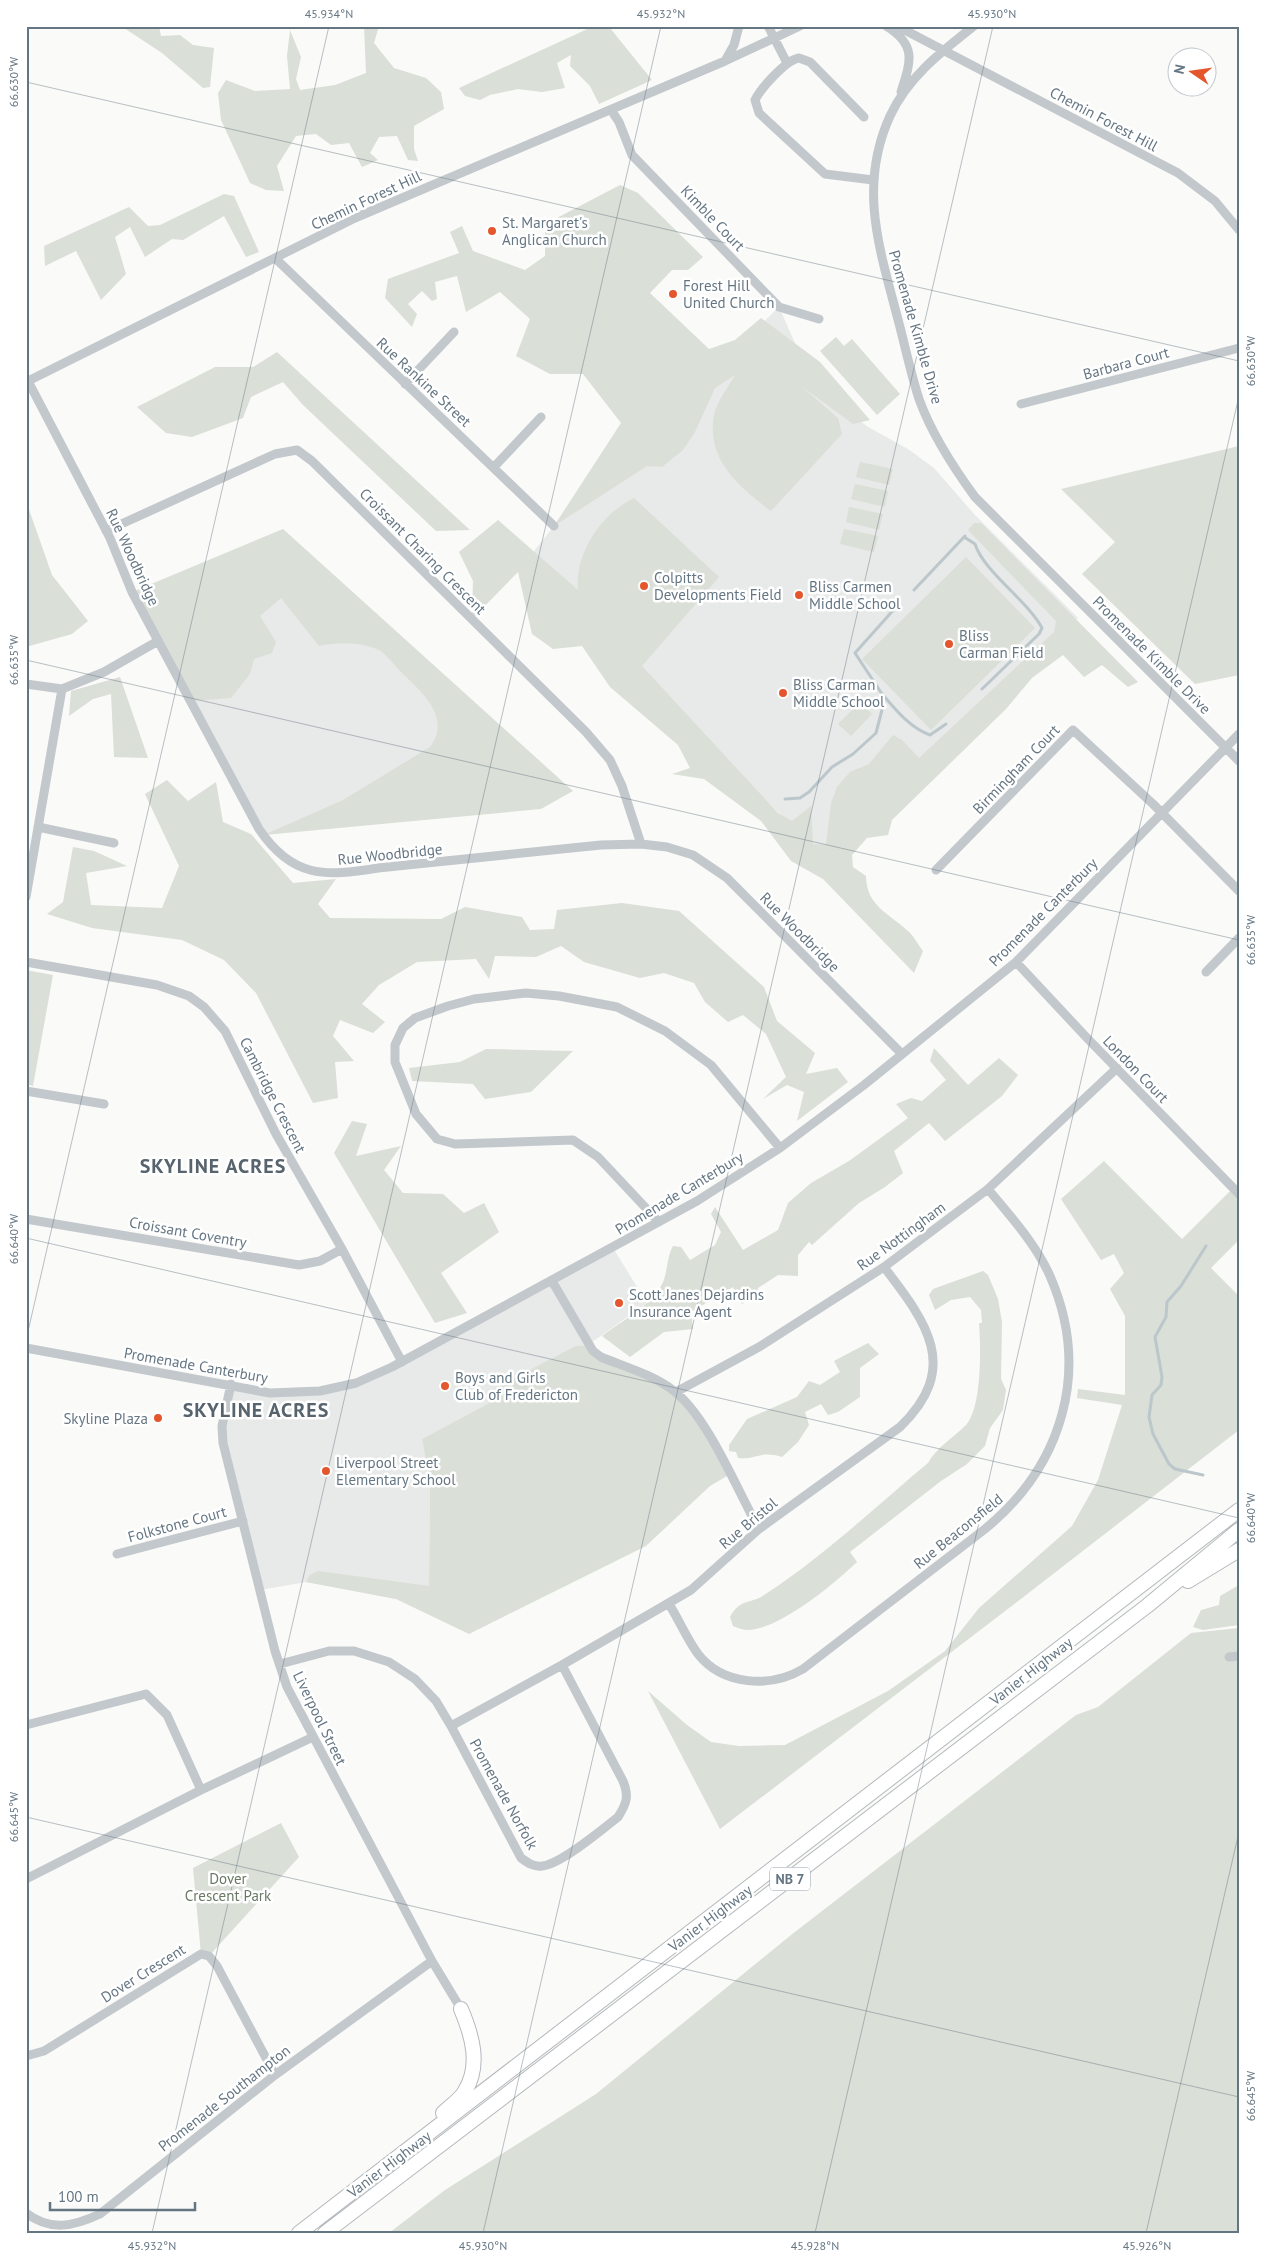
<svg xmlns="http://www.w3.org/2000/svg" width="1265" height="2259" font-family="'PT Sans',sans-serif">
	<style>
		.built { fill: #e8e9e9 }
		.green { fill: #dadfd7 }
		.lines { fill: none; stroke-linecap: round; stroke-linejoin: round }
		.stream { stroke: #bbc7cb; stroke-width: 3 }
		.highway-casing { stroke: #b4b9bd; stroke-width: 16 }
		.minor { stroke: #c3c8cc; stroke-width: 9 }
		.highway { stroke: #fff; stroke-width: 14 }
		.ticks { fill: none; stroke: #657683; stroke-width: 1; stroke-opacity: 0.45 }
		.poi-dot { fill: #e4572e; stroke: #fff; stroke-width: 2 }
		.labels { text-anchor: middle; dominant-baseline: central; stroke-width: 5; stroke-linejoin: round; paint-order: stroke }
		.shield { fill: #fff; stroke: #939fa8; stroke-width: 1 }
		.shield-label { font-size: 14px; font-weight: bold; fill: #657683 }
		.street-label { font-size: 15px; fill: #657683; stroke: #fff }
		.poi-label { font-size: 15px; fill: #657683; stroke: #fff; text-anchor: start }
		.park-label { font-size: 15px; fill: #687a64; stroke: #fff }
		.district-label { font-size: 20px; font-weight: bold; letter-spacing: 1px; fill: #57646e; stroke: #fff }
		.neatline { fill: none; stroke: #657683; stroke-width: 2 }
		.ticks-label { font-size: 12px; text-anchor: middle; fill: #657683 }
	</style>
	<rect width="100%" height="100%" fill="#fafaf8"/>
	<path class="built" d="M779 307 798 350 843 408 868 427 908 449 934 468 975 515 1078 618 937 754 821 852 518 571 554 526Z
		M283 529 543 776 264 835 192 701Z
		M613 1248 647 1303 588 1345 575 1346 487 1393 491 1402 422 1439 430 1482 429 1586 396 1599 306 1582 260 1590 223 1443 231 1384 270 1393 320 1391 392 1367Z"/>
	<path class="green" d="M121 26H159L161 36 180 35 193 45 214 48 210 87 203 88 162 53Z
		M364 26H379L374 43 394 68 426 78 441 92 444 109 414 126V149L418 161 408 160 397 136 379 137 370 153 378 160 362 167 349 143 331 145 316 134 296 136 277 166 284 191 266 190 250 183 221 120 218 93 226 80 255 91 290 89 287 56 290 30 301 57 296 79 300 90 335 85 366 73Z
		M594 26 610 28 652 80 599 104 590 86 570 66 571 55 557 63 565 88 542 92 518 89 490 95 480 100 465 96 459 88Z
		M620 185 638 193 703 257 688 270H672L650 293 709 349 735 340 761 318 820 362 870 420 853 424 800 385 838 418 842 434 771 511C739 487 706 460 714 415 717 401 729 386 735 375L715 388 695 432 683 450 662 467 647 466 554 526 621 423 583 374H550L516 356 530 319 500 292 466 312 457 276 435 282 437 299 432 301 422 291 408 304 417 314 412 327 385 298 388 279 459 253 450 232 462 226 473 251 525 270 545 256V232L553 220Z
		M224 194 234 196 259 252 246 257 224 216 183 240 172 239 145 257 130 227 115 237 126 274 101 300 76 251 45 266 44 246 129 207 148 226 160 225Z
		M836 337 844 346 852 339 900 394 877 415 820 351Z
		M277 352 470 530 436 531 303 405 283 382 251 397 243 418 192 437 166 433 137 407 215 367H253Z
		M1239 446V675L1195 684 1082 574 1115 542 1061 489Z
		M860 462 893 469 889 485 856 477Z
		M855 484 888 491 885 507 851 499Z
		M634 498 719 577 642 666 778 813 792 821 811 806 813 844 826 845 831 803 837 787 850 772 869 764 893 735 902 740 919 758 1054 632 1056 621 968 530 974 523H981L1138 682 1128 687 1102 665 1084 677 1063 655 1032 678 1006 709 892 820 888 835 867 838 852 855 853 867 866 876C866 906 890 914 908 931 914 936 918 945 923 951L914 973 823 879 791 861 761 821 704 779 672 774 690 768 678 745 610 687 582 646 553 649 532 634 518 572 472 619 473 581 459 552 498 520 578 590C575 553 601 514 634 498Z
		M26 501 52 575 88 621 72 634 26 647Z
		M849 507 883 514 879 530 846 522Z
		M283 529 573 791 541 809 264 835 343 800 430 747C453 716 420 691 399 670 393 664 385 652 377 649 359 642 338 642 319 646L281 598 260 616 276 642 272 653 254 659 250 674 231 698 192 701 132 592Z
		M844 529 878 536 874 552 840 544Z
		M966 557 1035 628 931 730 862 659Z
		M120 677 148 758 114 757 111 694 93 699 69 716 71 691Z
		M860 702 872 714 851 736 838 724Z
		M167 780 188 801 216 782 223 822 251 834 293 883 336 879 318 904 330 918 441 919 465 907 522 917 530 930 554 929 557 910 622 903 679 911 764 987 777 1021 815 1053 806 1074 837 1068 848 1082 797 1121 804 1092 787 1085 763 1099 786 1077 766 1034 743 1015 728 1022 705 1002 694 983 664 973 640 978 584 962 561 946 536 957 495 956 489 979 476 959 417 962 379 985 362 1004 385 1022 373 1033 340 1020 333 1036 354 1061 335 1062 338 1098 313 1103 256 993 224 960 182 940 92 928 47 914 63 902 73 847 94 851 127 866 86 873 91 905 162 908 179 866 145 794Z
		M26 970 53 975 33 1086 26 1084Z
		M934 1048 968 1085 999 1058 1018 1075 1002 1096 945 1141 929 1123 894 1151 903 1173 885 1187 859 1203 812 1245 809 1242 798 1255V1276L778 1275 758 1288 756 1295 742 1304 733 1287 691 1312 693 1329 664 1332 630 1357 602 1336C621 1321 648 1308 661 1286 668 1275 666 1258 673 1246L681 1247 690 1260 715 1245 721 1232 711 1214 715 1207 743 1250 778 1230 788 1203 811 1183 849 1161 908 1118 896 1104 911 1098 922 1101 946 1080 930 1061Z
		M486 1049 573 1051 531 1092 485 1099 473 1084 412 1081 409 1068 460 1062Z
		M352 1121 367 1124 356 1156 401 1146 384 1170 403 1193 443 1194 464 1213 484 1203 499 1232 441 1273 467 1313 435 1323 334 1153Z
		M1104 1161 1182 1239 1233 1188 1239 1194V1240L1211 1268 1239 1296V1430L1013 1605 720 1829 648 1691 687 1725 711 1742 739 1746 785 1745 888 1691 945 1651 979 1608 1072 1526 1098 1480 1122 1405 1077 1398 1078 1389 1125 1395V1316L1110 1289 1124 1273 1114 1254 1101 1260 1061 1199Z
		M983 1271 988 1275 998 1299 1002 1322 1001 1379 1006 1390 1003 1410 990 1428 985 1446 967 1464 941 1481 850 1552 857 1562C834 1584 780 1629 748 1630 743 1630 738 1628 733 1626L730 1617C740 1598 752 1604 764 1595 823 1557 874 1508 928 1463 937 1447 953 1438 966 1425 982 1408 981 1346 979 1323H982L981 1310 970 1297 951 1300 935 1310 929 1295 933 1289Z
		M868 1343 879 1354 860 1368V1397L838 1412 828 1415 821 1404 805 1412 809 1425 798 1442 782 1457C760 1450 756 1460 738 1458L736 1452 729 1451V1445L747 1419 797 1397 809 1381 820 1385 840 1372 834 1361Z
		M588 1345 593 1351 676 1392 732 1473 710 1486 646 1546 469 1634 396 1599 306 1582 310 1575 318 1571 429 1586 430 1482 422 1439 491 1402 486 1393 575 1346Z
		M1239 1585V1625L1203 1630 1193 1627 1201 1610 1219 1605 1220 1596Z
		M1239 1628V2233H389L445 2190 596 2094 791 1935 1076 1715 1098 1707 1191 1633Z
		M281 1823 299 1857 209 1956 201 1954 193 1868Z"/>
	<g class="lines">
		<path class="stream" d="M964 537 975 544C984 572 1027 600 1042 628L1039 634 982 689
			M914 590 965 536
			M883 695C896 710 910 728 930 735L946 724
			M785 799 800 798 809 792 832 767 853 754 876 733 883 706 882 694 855 653 897 606
			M1203 1475 1175 1469 1169 1464 1153 1434 1149 1417 1152 1395 1161 1385 1162 1377 1155 1337 1166 1317 1167 1302 1181 1286 1206 1246"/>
		<defs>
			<path id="highway" d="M1188 1581 1239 1550
				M443 2113C450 2106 461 2099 465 2091 481 2065 472 2035 461 2009
				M299 2233 1239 1510
				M325 2233 1147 1606 1239 1530"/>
		</defs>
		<use href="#highway" class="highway-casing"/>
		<path class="minor" d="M768 26 787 63
			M886 26C917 45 911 61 901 92
			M897 26 1178 173 1215 201 1239 230
			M974 26C941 52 908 77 890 116 859 184 878 244 896 312 904 341 910 371 919 399 932 435 953 467 975 497L1239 761
			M725 61 734 45 739 26
			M611 110 619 122 632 155 779 307 819 319
			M864 117 810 62 799 58C786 60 761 88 755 100L759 113 825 174 873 180
			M275 258 554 526
			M28 381 110 538 132 592 259 829C292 878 325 877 378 868L601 845 641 844 667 847 693 855 727 878 902 1054
			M26 382 355 218 725 61 800 26
			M405 384 454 332
			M1021 404 1239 348
			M494 467 541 417
			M106 531 275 454 297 450 312 461 586 732 610 760 622 786 641 844
			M26 684 62 689
			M38 827 114 843
			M936 870 1073 730 1153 804 1239 891
			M26 897 62 689 104 672 158 641
			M26 962 157 985 189 996 204 1007 225 1031 276 1134 342 1249 402 1362
			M1016 962 1087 1038 1239 1194
			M1206 972 1239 938
			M26 1091 104 1104
			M26 1219 299 1265 320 1261 342 1249
			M659 1222 598 1157 573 1140 455 1144 437 1139 416 1114 395 1062V1045L403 1028 415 1018 448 1006 474 999 526 993 559 996 617 1007 665 1031 711 1065 780 1148
			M552 1281 593 1351 601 1357C625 1367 654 1375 674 1391 708 1417 737 1490 759 1529
			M26 1348 270 1393 320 1391 356 1383 392 1367 697 1201 780 1148 864 1085 1016 962 1239 734
			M231 1384 222 1426 223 1443 275 1651 287 1687 432 1961 461 2009
			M676 1392 759 1347 884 1267 988 1189 1117 1068
			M117 1554 243 1521
			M669 1604C679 1620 687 1639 698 1654 723 1686 771 1688 803 1669L985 1529C1063 1465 1091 1370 1050 1276 1036 1244 1010 1216 988 1189
			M1229 1657 1239 1656
			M280 1664 329 1651H354L389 1662 415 1679 436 1701 451 1726 521 1858C528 1863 533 1867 542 1866 560 1865 603 1829 618 1817 627 1803 629 1796 623 1781L562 1665
			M26 1725 146 1694 167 1715 201 1790
			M451 1726 562 1665 691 1590 759 1529 900 1427C961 1368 927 1323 884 1267
			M26 1879 201 1790 313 1737
			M26 2056 44 2051 201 1954 209 1956 217 1966 275 2075
			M26 2213C51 2232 74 2226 100 2214L275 2075 432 1961"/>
		<use href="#highway" class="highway"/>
	</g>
	<path class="ticks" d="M26 82 1239 361M26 660 1239 940M26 1238 1239 1518M26 1340 329 26M26 1817 1239 2097M152 2233 661 26M483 2233 993 26M815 2233 1239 396M1146 2233 1239 1832"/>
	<g class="poi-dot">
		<circle cx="492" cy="231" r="5"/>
		<circle cx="673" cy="294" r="5"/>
		<circle cx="644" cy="586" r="5"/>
		<circle cx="799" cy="595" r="5"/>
		<circle cx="949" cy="644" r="5"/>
		<circle cx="783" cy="693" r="5"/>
		<circle cx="619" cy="1303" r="5"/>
		<circle cx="445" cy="1386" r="5"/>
		<circle cx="158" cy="1418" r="5"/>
		<circle cx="326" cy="1471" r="5"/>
	</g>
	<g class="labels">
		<rect class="shield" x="770" y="1867.5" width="40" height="23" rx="4"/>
		<g class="shield-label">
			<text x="790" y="1879">NB 7</text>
		</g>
		<g class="street-label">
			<text transform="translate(1104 119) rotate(28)">Chemin Forest Hill</text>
			<text transform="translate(366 200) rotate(-25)">Chemin Forest Hill</text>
			<text transform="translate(713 218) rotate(46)">Kimble Court</text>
			<text transform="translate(916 327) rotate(74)">Promenade Kimble Drive</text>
			<text transform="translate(1126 363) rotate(-15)">Barbara Court</text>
			<text transform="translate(424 382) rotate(43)">Rue Rankine Street</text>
			<text transform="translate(423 551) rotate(45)">Croissant Charing Crescent</text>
			<text transform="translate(133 557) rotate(65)">Rue Woodbridge</text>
			<text transform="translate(1152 655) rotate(45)">Promenade Kimble Drive</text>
			<text transform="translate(1016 769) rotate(-46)">Birmingham Court</text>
			<text transform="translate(390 854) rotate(-6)">Rue Woodbridge</text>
			<text transform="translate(1043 912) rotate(-45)">Promenade Canterbury</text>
			<text transform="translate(800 932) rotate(45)">Rue Woodbridge</text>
			<text transform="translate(1136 1069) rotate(46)">London Court</text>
			<text transform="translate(273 1095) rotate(63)">Cambridge Crescent</text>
			<text transform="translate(679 1193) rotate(-31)">Promenade Canterbury</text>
			<text transform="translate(188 1232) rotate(10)">Croissant Coventry</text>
			<text transform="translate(901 1236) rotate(-36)">Rue Nottingham</text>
			<text transform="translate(196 1365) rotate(10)">Promenade Canterbury</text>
			<text transform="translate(748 1523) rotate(-40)">Rue Bristol</text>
			<text transform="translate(177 1524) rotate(-15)">Folkstone Court</text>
			<text transform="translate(958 1531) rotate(-39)">Rue Beaconsfield</text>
			<text transform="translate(1031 1671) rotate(-38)">Vanier Highway</text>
			<text transform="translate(320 1718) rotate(64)">Liverpool Street</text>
			<text transform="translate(504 1794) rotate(61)">Promenade Norfolk</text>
			<text transform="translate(710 1918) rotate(-37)">Vanier Highway</text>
			<text transform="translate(143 1973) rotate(-32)">Dover Crescent</text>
			<text transform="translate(224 2098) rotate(-38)">Promenade Southampton</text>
			<text transform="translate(389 2164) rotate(-37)">Vanier Highway</text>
		</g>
		<g class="poi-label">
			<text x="502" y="222">St. Margaret's<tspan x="502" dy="17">Anglican Church</tspan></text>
			<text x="683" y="285">Forest Hill<tspan x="683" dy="17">United Church</tspan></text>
			<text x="654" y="577">Colpitts<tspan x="654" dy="17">Developments Field</tspan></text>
			<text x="809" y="586">Bliss Carmen<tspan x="809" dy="17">Middle School</tspan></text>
			<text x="959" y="635">Bliss<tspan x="959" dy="17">Carman Field</tspan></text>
			<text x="793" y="684">Bliss Carman<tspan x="793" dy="17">Middle School</tspan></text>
			<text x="629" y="1294">Scott Janes Dejardins<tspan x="629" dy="17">Insurance Agent</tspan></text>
			<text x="455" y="1377">Boys and Girls<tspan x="455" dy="17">Club of Fredericton</tspan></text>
			<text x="148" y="1418" text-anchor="end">Skyline Plaza</text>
			<text x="336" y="1462">Liverpool Street<tspan x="336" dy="17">Elementary School</tspan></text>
		</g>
		<g class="park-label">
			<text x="228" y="1878">Dover<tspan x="228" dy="17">Crescent Park</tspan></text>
		</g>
		<g class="district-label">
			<text x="213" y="1166">SKYLINE ACRES</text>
			<text x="256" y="1410">SKYLINE ACRES</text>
		</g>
	</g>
	<rect width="1265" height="2259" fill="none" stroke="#ffffff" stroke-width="55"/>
	<g transform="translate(1192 72) rotate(283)"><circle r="24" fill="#ffffff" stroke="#c1c8cd"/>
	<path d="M0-4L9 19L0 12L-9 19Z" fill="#e4572e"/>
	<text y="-8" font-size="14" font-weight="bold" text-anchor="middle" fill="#657683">N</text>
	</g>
	<path d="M50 2202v8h145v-8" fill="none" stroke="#657683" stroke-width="2.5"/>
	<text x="58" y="2202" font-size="15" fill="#657683" stroke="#ffffff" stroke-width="4" paint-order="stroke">100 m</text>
	<rect x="28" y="28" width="1210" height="2204" class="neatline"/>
	<g class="ticks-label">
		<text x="329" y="18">45.934°N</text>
		<text x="661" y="18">45.932°N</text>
		<text x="992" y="18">45.930°N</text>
		<text transform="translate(14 82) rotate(-90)" y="4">66.630°W</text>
		<text transform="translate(1251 361) rotate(-90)" y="4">66.630°W</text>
		<text transform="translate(14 660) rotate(-90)" y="4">66.635°W</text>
		<text transform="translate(1251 940) rotate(-90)" y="4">66.635°W</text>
		<text transform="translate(14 1239) rotate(-90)" y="4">66.640°W</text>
		<text transform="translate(1251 1518) rotate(-90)" y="4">66.640°W</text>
		<text transform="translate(14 1817) rotate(-90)" y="4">66.645°W</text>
		<text transform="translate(1251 2096) rotate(-90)" y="4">66.645°W</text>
		<text x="152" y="2250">45.932°N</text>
		<text x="483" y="2250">45.930°N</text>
		<text x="815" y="2250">45.928°N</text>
		<text x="1147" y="2250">45.926°N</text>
	</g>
</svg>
